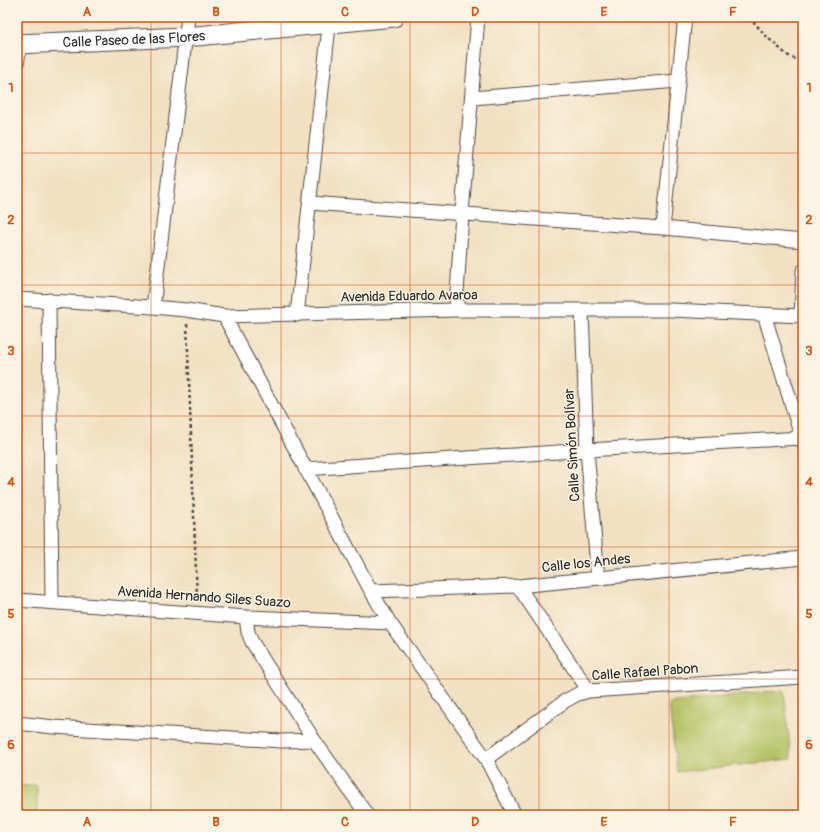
<svg xmlns="http://www.w3.org/2000/svg" width="820" height="832" font-family="Pangolin,sans-serif">
	<style>
		.green { fill: #b3c365; stroke: #6f7748 }
		.lines { fill: none; stroke-linecap: round; stroke-linejoin: round }
		.street-casing { stroke: #494642; stroke-width: 15 }
		.secondary-casing { stroke: #494642; stroke-width: 21 }
		.path { stroke: #494642; stroke-width: 2.5; stroke-dasharray: 3 3; stroke-linecap: butt }
		.street { stroke: #fff; stroke-width: 13 }
		.secondary { stroke: #fff; stroke-width: 19 }
		.grid { fill: none; stroke: #d5540f; stroke-width: 1; stroke-opacity: 0.55 }
		.labels { text-anchor: middle; dominant-baseline: central; stroke-width: 3; stroke-linejoin: round; paint-order: stroke }
		.street-label { font-size: 14px; fill: #2b2b2b; stroke: #fcf5e5 }
		.neatline { fill: none; stroke: #d5540f; stroke-width: 1.5 }
		.grid-label { font-size: 13px; text-anchor: middle; font-weight: bold; fill: #d5540f }
	</style>
	<rect width="100%" height="100%" fill="#fcf5e5"/>
	<filter id="ink" filterUnits="userSpaceOnUse"><feTurbulence type="fractalNoise" baseFrequency=".025" numOctaves="2"/><feDisplacementMap in="SourceGraphic" scale="8" xChannelSelector="R" yChannelSelector="G"/><feConvolveMatrix kernelMatrix="1 2 1 2 8 2 1 2 1" color-interpolation-filters="sRGB"/></filter>
	<filter id="wash" filterUnits="userSpaceOnUse"><feTurbulence type="fractalNoise" baseFrequency=".012" numOctaves="4" result="noise"/><feDisplacementMap in="SourceGraphic" scale="16" xChannelSelector="R" yChannelSelector="G"/><feGaussianBlur stdDeviation="0.9" result="paint"/><feColorMatrix in="noise" values="0 0 0 0 0 0 0 0 0 0 0 0 0 0 0 0 0 1.4 0 .05"/><feComposite in="paint" operator="in"/></filter>
	<g filter="url(#wash)">
		<rect width="100%" height="100%" fill="#f2e0c1"/>
		<path class="green" d="M784 690 791 759 677 772 669 703Z
			M37 785V815H17V786Z"/>
	</g>
	<g filter="url(#ink)">
		<g class="lines">
			<defs>
				<path id="street" d="M17 65 20 44
					M472 98 678 81
					M310 203 663 228 803 241
					M663 228 685 17
					M17 299 153 307 186 310 224 316 456 310H671L803 316
					M49 300 52 602
					M153 307 188 17
					M456 310 462 213 478 17
					M582 310 587 450 598 578
					M764 314 803 442
					M297 315 330 17
					M224 316 371 591 390 623 486 759 515 815
					M801 316 803 271
					M305 469 587 450 802 438
					M518 586 589 691
					M371 591 518 586 803 558
					M17 600 246 617 390 623
					M246 617 248 632 252 642 314 740 367 815
					M17 723 54 727 282 741 314 740
					M486 759 565 701 578 694 589 691 803 677"/>
				<g id="secondary">
					<path id="s1" d="M17 44 186 37 394 17"/>
				</g>
			</defs>
			<use href="#street" class="street-casing"/>
			<use href="#secondary" class="secondary-casing"/>
			<path class="path" d="M749 17 768 38 787 55 803 63
				M187 324 197 599"/>
			<use href="#street" class="street"/>
			<use href="#secondary" class="secondary"/>
		</g>
	</g>
	<path class="grid" d="M151 17V815M281 17V815M410 17V815M539 17V815M669 17V815M17 153H803M17 285H803M17 416H803M17 547H803M17 679H803"/>
	<g class="labels">
		<g class="street-label">
			<text stroke="none"><textPath href="#s1" startOffset="117">Calle Paseo de las Flores</textPath></text>
			<text transform="translate(409 296) rotate(-1)">Avenida Eduardo Avaroa</text>
			<text transform="translate(572 445) rotate(-93)">Calle Simón Bolívar</text>
			<text transform="translate(586 563) rotate(-6)">Calle los Andes</text>
			<text transform="translate(204 597) rotate(4)">Avenida Hernando Siles Suazo</text>
			<text transform="translate(645 672) rotate(-4)">Calle Rafael Pabon</text>
		</g>
	</g>
	<rect width="820" height="832" fill="none" stroke="#fcf5e5" stroke-width="44"/>
	<rect x="22" y="22" width="776" height="788" class="neatline"/>
	<g class="grid-label">
		<text x="87" y="16">A</text>
		<text x="216" y="16">B</text>
		<text x="345" y="16">C</text>
		<text x="475" y="16">D</text>
		<text x="604" y="16">E</text>
		<text x="733" y="16">F</text>
		<text x="11" y="92">1</text>
		<text x="809" y="92">1</text>
		<text x="11" y="224">2</text>
		<text x="809" y="224">2</text>
		<text x="11" y="355">3</text>
		<text x="809" y="355">3</text>
		<text x="11" y="486">4</text>
		<text x="809" y="486">4</text>
		<text x="11" y="618">5</text>
		<text x="809" y="618">5</text>
		<text x="11" y="749">6</text>
		<text x="809" y="749">6</text>
		<text x="87" y="826">A</text>
		<text x="216" y="826">B</text>
		<text x="345" y="826">C</text>
		<text x="475" y="826">D</text>
		<text x="604" y="826">E</text>
		<text x="733" y="826">F</text>
	</g>
</svg>
